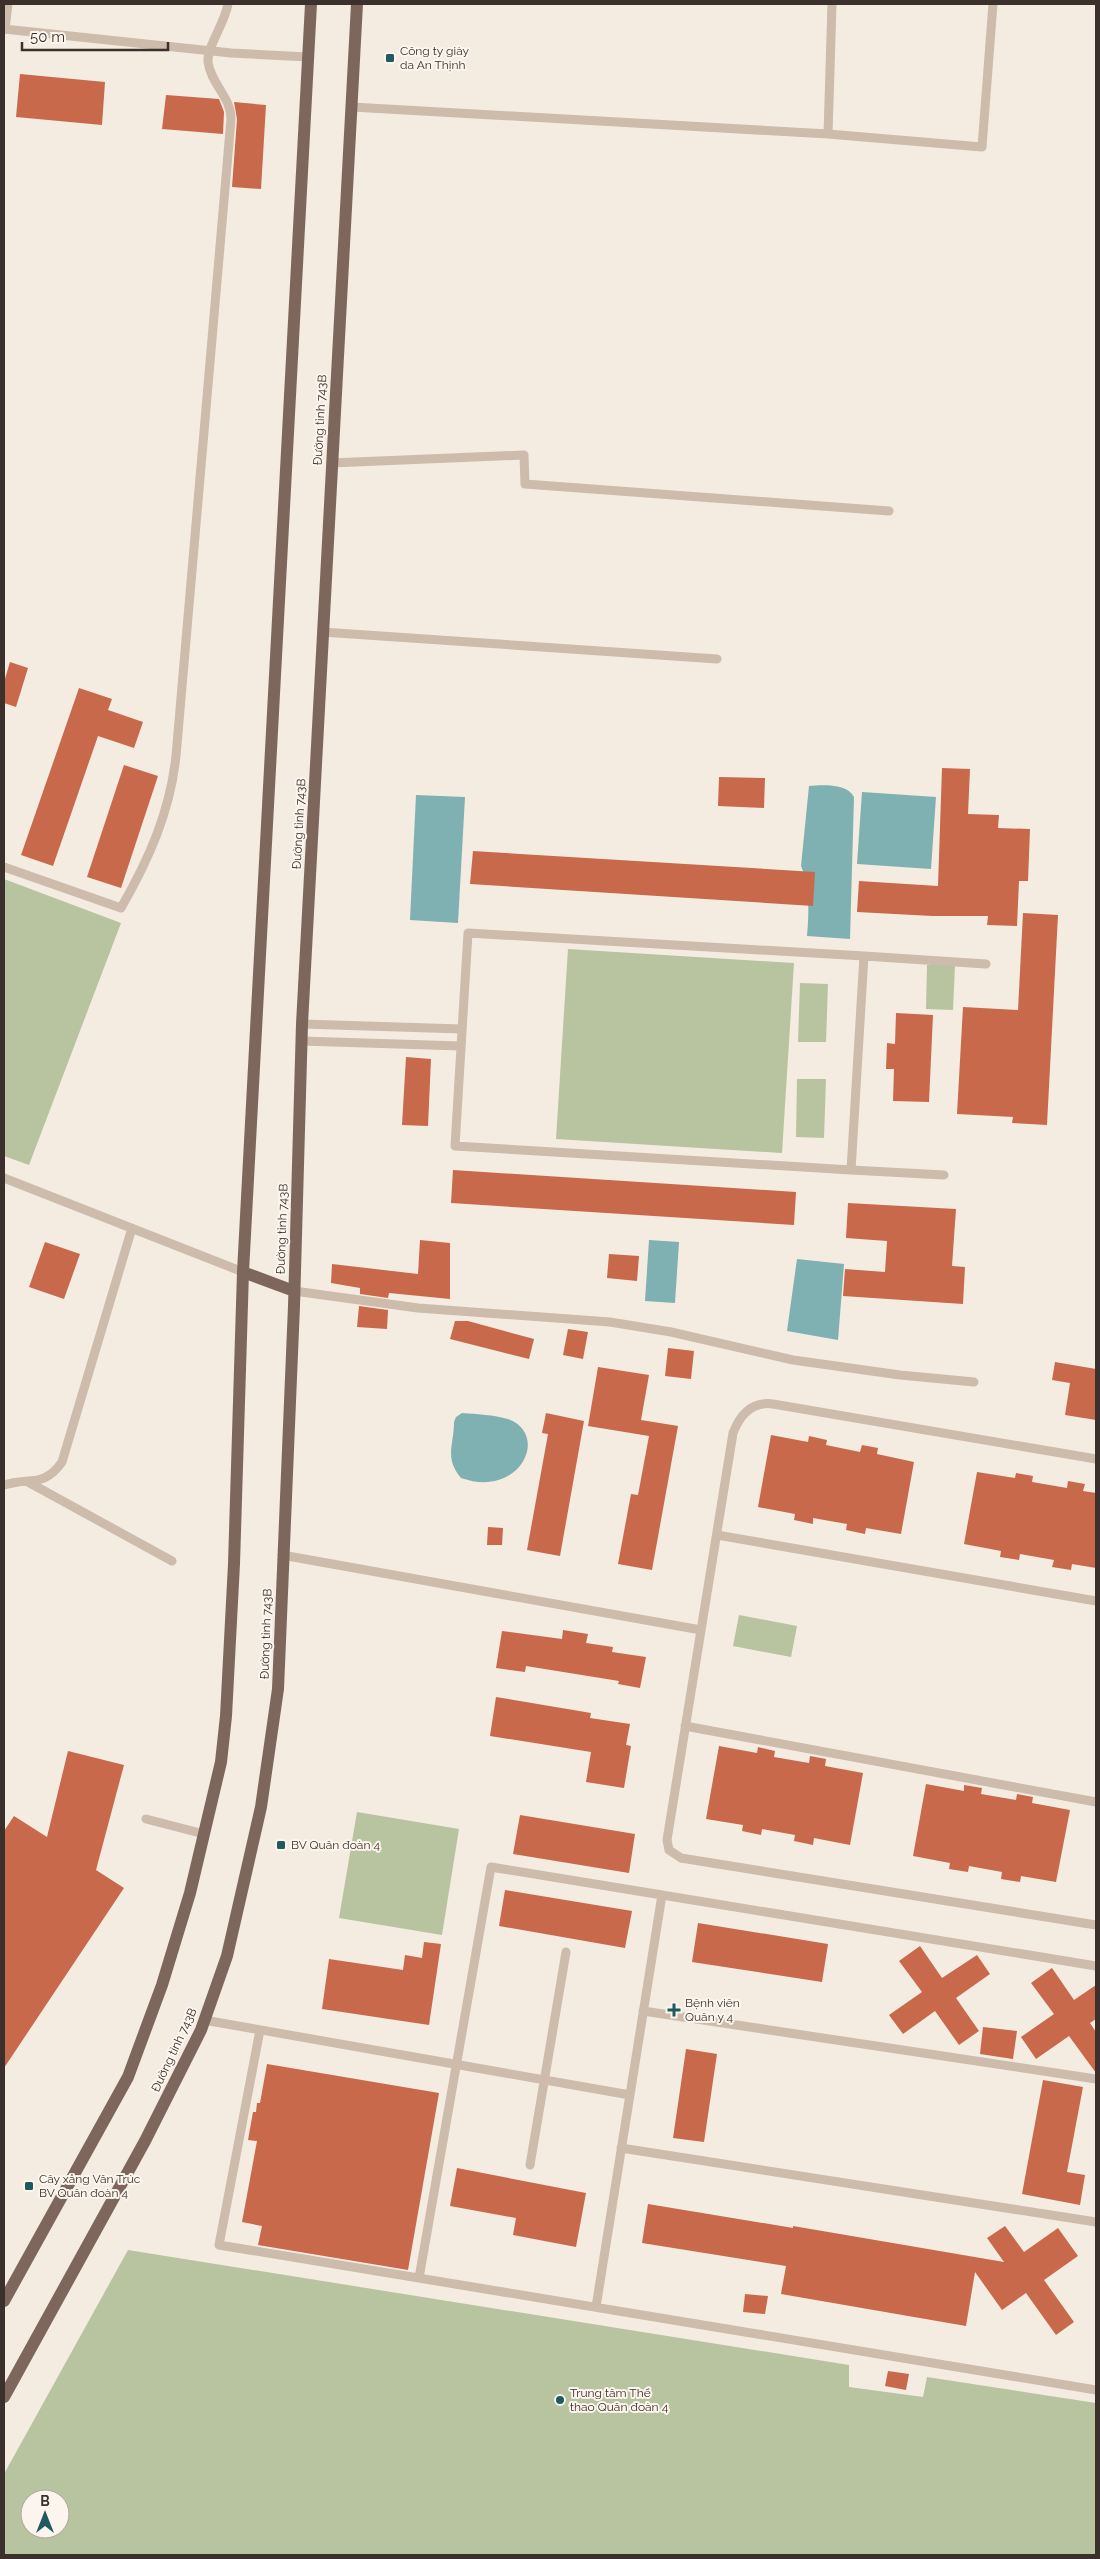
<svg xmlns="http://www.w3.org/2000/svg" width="1100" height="2559" font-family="Raleway,sans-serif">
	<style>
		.green { fill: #b8c4a0; fill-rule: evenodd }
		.water { fill: #7fb0b2 }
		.building { fill: #c8694b }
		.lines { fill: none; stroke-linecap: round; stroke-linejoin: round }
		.service { stroke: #cdbbac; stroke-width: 9 }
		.primary { stroke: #7d675c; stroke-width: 12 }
		.poi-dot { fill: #1f5a5e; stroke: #fbf5ee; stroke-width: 2 }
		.labels { text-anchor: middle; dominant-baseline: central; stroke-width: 4; stroke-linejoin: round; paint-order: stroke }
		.poi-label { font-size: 12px; fill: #3b302b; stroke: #fbf5ee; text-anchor: start }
		.street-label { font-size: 12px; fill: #3b302b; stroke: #fbf5ee }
	</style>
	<rect width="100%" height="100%" fill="#f4ebe1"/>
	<path class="green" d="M4 879 121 923 29 1165 4 1156Z
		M568 949 794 963 782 1153 556 1139Z
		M927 965H955L953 1010 926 1009Z
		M800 983 828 984 826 1042H798Z
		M797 1079H826L824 1138 796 1137Z
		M739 1615 797 1626 791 1657 733 1646Z
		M357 1812 459 1829 442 1935 339 1918Z
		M128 2250 849 2365V2387L923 2397 927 2377 1096 2403V2555H4V2474ZM30 2499H60V2529H30Z"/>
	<path class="water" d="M809 786C822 785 847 783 854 797L850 939 807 936C809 914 810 886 801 866Z
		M862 792 936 797 931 869 857 864Z
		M416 795 465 797 458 923 410 920Z
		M649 1240 679 1242 675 1303 645 1301Z
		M797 1259 844 1264 838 1340 787 1331Z
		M462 1413C476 1414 494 1415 508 1419 550 1434 521 1499 461 1478 444 1457 454 1446 454 1422L456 1417Z"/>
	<path class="building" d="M20 74 105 82 102 125 16 117Z
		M166 95 219 99 224 112 223 134 162 129Z
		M234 102 266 105 261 189 232 187 237 119Z
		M10 662 28 668 16 707 4 703V682Z
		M79 688 112 699 108 710 143 722 134 748 98 736 53 866 21 855Z
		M124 765 158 776 121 888 87 877Z
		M942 768 970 769 968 814 999 815 998 828 1030 829 1028 881H1019L1017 926 987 925 988 916H932L857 912 859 881 938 886Z
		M719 777 765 778 764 808 718 806Z
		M473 851 815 872 813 906 470 884Z
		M1023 913 1058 915 1047 1125 1012 1123 1013 1117 957 1114 963 1007 1018 1010Z
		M896 1013 933 1015 929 1102 893 1101 894 1069H886L887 1043 895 1044Z
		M406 1057 431 1059 428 1126 402 1125Z
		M453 1170 796 1192 794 1225 451 1203Z
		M848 1203 956 1209 952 1266 965 1267 963 1304 843 1296 845 1269 885 1272 887 1241 846 1238Z
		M420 1240 450 1243V1299L389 1293 388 1298 360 1294V1288L331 1283 332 1264 418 1274Z
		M45 1242 80 1254 64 1299 29 1287Z
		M609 1254 639 1256 637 1281 607 1278Z
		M359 1306 388 1310 387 1329 357 1327Z
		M455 1321H468L534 1339 529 1359 450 1339Z
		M568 1329 588 1332 583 1359 563 1355Z
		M668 1348 694 1351 691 1379 665 1376Z
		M1055 1362 1096 1369V1420L1065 1415 1070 1383 1052 1380Z
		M598 1367 649 1375 641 1420 678 1426 652 1570 618 1564 631 1494 638 1495 649 1436 588 1426Z
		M546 1413 584 1421 560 1556 527 1550 548 1434 542 1433Z
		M771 1435 808 1442 809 1436 827 1440 826 1445 860 1452 862 1445 878 1448 877 1454 914 1462 901 1534 866 1528 865 1534 846 1530 847 1524 813 1518V1524L794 1520 795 1514 758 1507Z
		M977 1472 1015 1478 1016 1473 1033 1476 1032 1482 1067 1488 1068 1481 1085 1484 1083 1491 1096 1493V1568L1072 1564 1071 1570 1052 1567 1054 1560 1020 1554 1019 1560 1000 1557 1001 1551 964 1544Z
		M488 1527 503 1528 502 1545H487Z
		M563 1630 588 1634 586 1643 613 1647 612 1652 646 1657 640 1688 618 1684 619 1681 526 1666 525 1672 496 1668 502 1631 562 1639Z
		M496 1697 591 1713 590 1718 630 1724 626 1745 631 1746 624 1788 586 1782 591 1752 490 1736Z
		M719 1746 757 1753 758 1747 775 1751 774 1757 809 1763 810 1756 826 1759 825 1766 863 1773 850 1845 814 1838 813 1845 794 1841 795 1835 762 1829 761 1835 742 1831 743 1825 706 1819Z
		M68 1751 124 1765 96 1870 124 1888 4 2068V1831L14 1816 47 1837Z
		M926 1784 964 1791V1785L982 1788 981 1794 1016 1800 1017 1794 1033 1797 1032 1803 1070 1810 1056 1882 1021 1876 1020 1882 1001 1879 1002 1872 969 1866 968 1872 949 1869 950 1863 913 1856Z
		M520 1815 635 1834 629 1873 513 1854Z
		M505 1890 632 1911 625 1948 499 1926Z
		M698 1923 828 1944 822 1982 692 1962Z
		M424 1942 441 1944 429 2025 322 2009 329 1959 403 1970 405 1955 422 1958Z
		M920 1946 942 1978 977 1955 990 1974 956 1998 979 2031 959 2045 935 2011 903 2034 889 2015 922 1992 899 1961Z
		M1052 1968 1074 2000 1096 1985V2019L1090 2023 1096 2032V2073L1069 2036 1036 2059 1021 2037 1054 2014 1031 1983Z
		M983 2027 1017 2031 1013 2059 980 2054Z
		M686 2049 717 2054 704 2142 673 2138Z
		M267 2064 439 2093 408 2270 258 2245 262 2226 242 2222 257 2141 248 2140 253 2112H256L257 2103H260Z
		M1043 2080 1083 2087 1067 2172 1085 2175 1080 2205 1022 2194Z
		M457 2168 586 2193 576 2247 513 2235 516 2218 450 2206Z
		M648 2204 793 2228V2226L1004 2262 987 2238 1005 2226 1024 2252 1058 2228 1078 2256 1044 2280 1074 2322 1056 2335 1026 2293 1002 2310 975 2272 966 2326 781 2294 786 2266 642 2243Z
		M745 2294 768 2296 765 2314 743 2312Z
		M888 2371 909 2374 906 2390 885 2386Z"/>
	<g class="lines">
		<path class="service" d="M832 4 828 134 982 147 993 4
			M4 29 231 53 308 57
			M5 29 8 4
			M352 107 828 134
			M331 463 524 455 525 484 889 511
			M322 632 717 659
			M4 867 121 908C149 859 170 812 176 756L231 119C231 97 211 84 208 62 207 46 225 23 228 4
			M468 933 864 956 851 1170 455 1146Z
			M864 956 986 964
			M302 1024 462 1029
			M301 1041 461 1046
			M851 1170 944 1175
			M4 1178 243 1272
			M294 1291 418 1308 610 1322 671 1332 793 1360 900 1375 974 1382
			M1096 1459 773 1404C752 1401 740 1415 733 1433L667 1840 669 1850 681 1858 1096 1925
			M28 1482 172 1561
			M4 1485C29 1477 44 1488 62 1462L132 1228
			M717 1535 1096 1601
			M282 1555 701 1630
			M685 1726 1096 1802
			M146 1819 204 1834
			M643 2011 1096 2079
			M204 2020 630 2095
			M260 2030 219 2245 1096 2390
			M621 2148 1096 2222
			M530 2165 566 1952
			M419 2278 491 1867 662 1895
			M596 2307 662 1895 1096 1966"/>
		<path class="primary" d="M243 1272 294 1291
			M4 2301 128 2077 162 1985 190 1893 221 1762 226 1716 234 1564 243 1272 311 4
			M4 2397 145 2141 201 2030 227 1956 261 1807 278 1689 294 1306 302 1024 357 4"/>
	</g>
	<g class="poi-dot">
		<rect x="385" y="53" width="10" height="10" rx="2.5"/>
		<rect x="276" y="1840" width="10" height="10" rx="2.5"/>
		<path d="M671.5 2002.5h5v5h5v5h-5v5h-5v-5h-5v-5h5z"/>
		<rect x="24" y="2181" width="10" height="10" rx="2.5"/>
		<circle cx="560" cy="2400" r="5"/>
	</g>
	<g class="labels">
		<g class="poi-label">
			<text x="400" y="51">Công ty giày<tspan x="400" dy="14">da An Thịnh</tspan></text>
			<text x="291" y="1845">BV Quân đoàn 4</text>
			<text x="685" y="2003">Bệnh viên<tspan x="685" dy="14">Quân y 4</tspan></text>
			<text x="39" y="2179">Cây xăng Vân Trúc<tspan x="39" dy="14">BV Quân đoàn 4</tspan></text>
			<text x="570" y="2393">Trung tâm Thể<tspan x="570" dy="14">thao Quân đoàn 4</tspan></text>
		</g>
		<g class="street-label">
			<text transform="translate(320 420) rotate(-87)">Đường tỉnh 743B</text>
			<text transform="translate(299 824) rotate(-87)">Đường tỉnh 743B</text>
			<text transform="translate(282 1229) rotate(-88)">Đường tỉnh 743B</text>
			<text transform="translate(266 1634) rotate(-88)">Đường tỉnh 743B</text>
			<text transform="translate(174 2050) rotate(-65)">Đường tỉnh 743B</text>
		</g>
	</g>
	<rect width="1100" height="2559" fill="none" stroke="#3b302b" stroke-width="10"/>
	<g transform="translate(45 2514)"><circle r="24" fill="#fbf5ee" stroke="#aea6a0"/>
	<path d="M0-4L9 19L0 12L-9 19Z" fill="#1f5a5e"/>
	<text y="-8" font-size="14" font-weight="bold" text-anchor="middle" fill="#3b302b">B</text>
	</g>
	<path d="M22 42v8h146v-8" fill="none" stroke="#3b302b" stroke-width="2.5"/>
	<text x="30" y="42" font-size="15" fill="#3b302b" stroke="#fbf5ee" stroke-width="4" paint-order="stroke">50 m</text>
</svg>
